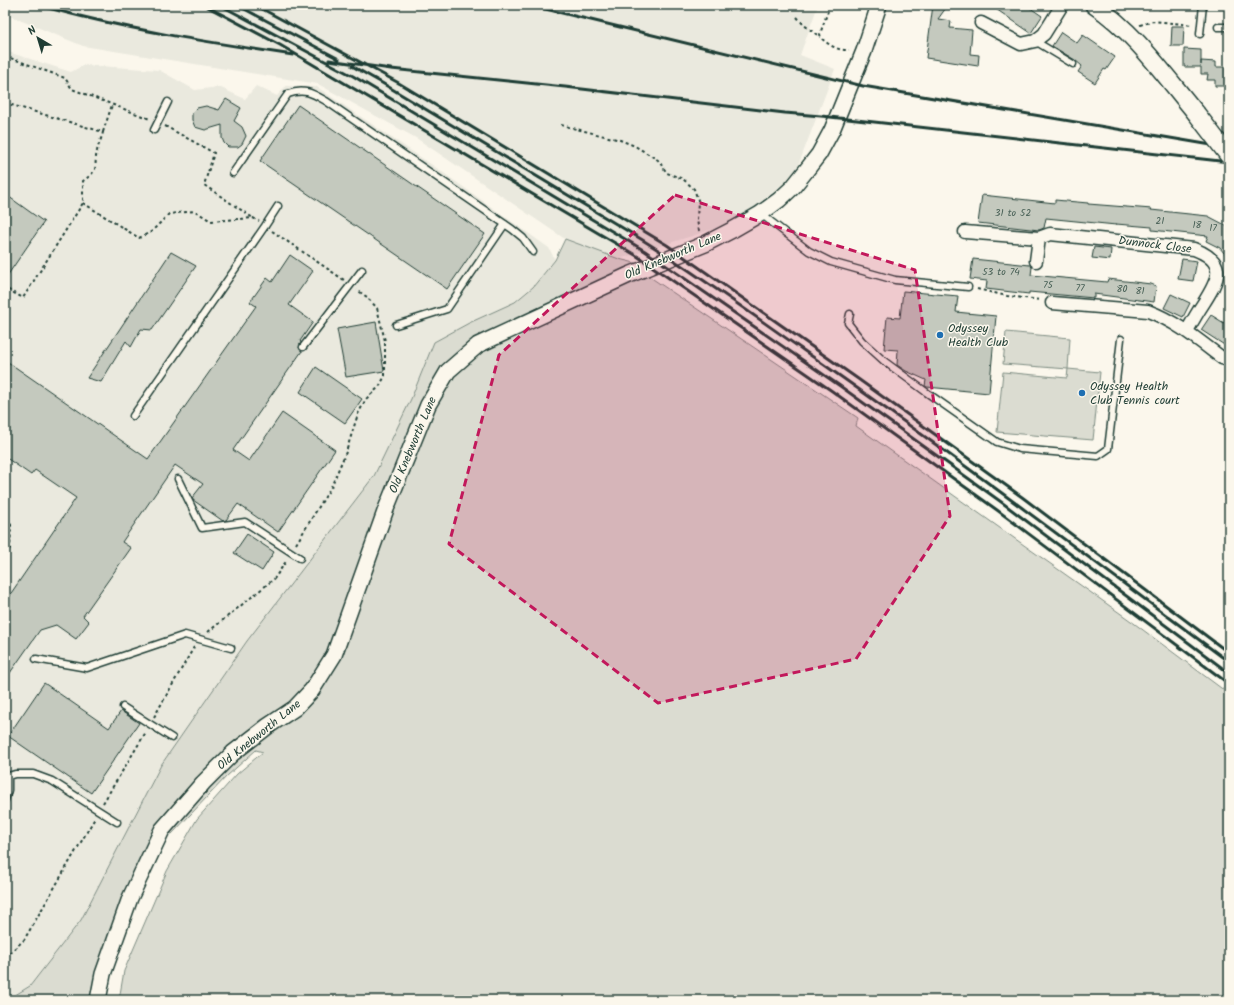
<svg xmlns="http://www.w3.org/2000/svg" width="1234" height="1005" font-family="Kalam,sans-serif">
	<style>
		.built { fill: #eae9de }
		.green { fill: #dbdcd1; stroke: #7d8c82 }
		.building { fill: #c4c9be; stroke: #1f3d34 }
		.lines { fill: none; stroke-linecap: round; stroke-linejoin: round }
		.service-casing { stroke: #1f3d34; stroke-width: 9 }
		.minor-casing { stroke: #1f3d34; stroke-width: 15 }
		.tertiary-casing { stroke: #1f3d34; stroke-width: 18 }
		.secondary-casing { stroke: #1f3d34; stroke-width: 20 }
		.path { stroke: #1f3d34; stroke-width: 2; stroke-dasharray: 3 3; stroke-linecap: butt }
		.service { stroke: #fbf7ec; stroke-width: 6 }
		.minor { stroke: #fbf7ec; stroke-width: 12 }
		.tertiary { stroke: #fbf7ec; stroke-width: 15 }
		.secondary { stroke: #fbf7ec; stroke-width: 17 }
		.rail { stroke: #1f3d34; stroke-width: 3 }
		.secondary-bridge-casing { stroke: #1f3d34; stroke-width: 20; stroke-linecap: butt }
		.secondary-bridge { stroke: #fbf7ec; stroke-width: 17 }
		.marked { fill: #c2185b; fill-opacity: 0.2; stroke: #c2185b; stroke-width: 3; stroke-dasharray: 8 5; stroke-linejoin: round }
		.poi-dot { fill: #1f6fb2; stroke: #fbf7ec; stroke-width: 1.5 }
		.labels { text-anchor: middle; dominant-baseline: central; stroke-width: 3; stroke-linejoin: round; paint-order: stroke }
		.number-label { font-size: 10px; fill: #486056 }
		.street-label { font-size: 12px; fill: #1f3d34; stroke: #fbf7ec }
		.poi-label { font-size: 12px; fill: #1f3d34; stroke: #fbf7ec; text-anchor: start }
	</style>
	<rect width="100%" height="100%" fill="#fbf7ec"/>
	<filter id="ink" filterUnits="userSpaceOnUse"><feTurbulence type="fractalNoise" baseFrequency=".025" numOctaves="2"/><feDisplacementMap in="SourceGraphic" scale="8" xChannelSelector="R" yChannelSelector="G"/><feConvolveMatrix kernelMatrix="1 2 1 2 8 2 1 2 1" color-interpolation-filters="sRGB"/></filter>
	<g filter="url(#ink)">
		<path class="built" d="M5 5H818L800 55 835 69 795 174 736 222 619 259 565 239 416 138 318 84 83 46 5 14Z
			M5 51 71 72 84 65 159 70 195 90 219 87 245 99 256 86 277 96 286 86 317 87 438 169 549 248 555 260 533 287 515 302 469 323 434 342 411 399 374 476 247 641 161 765 81 920 30 986 5 1000Z"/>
		<path class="green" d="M565 239 619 259 639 264 446 363 408 434 329 651 311 681 292 701 184 796 142 853 107 946 93 1000H7L30 986 81 920 161 765 247 641 374 476 411 399 434 342 469 323 515 302 533 287 555 260Z
			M647 275 858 418 856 426 1131 621 1229 694V1000H119L124 971 167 871 197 819 237 774 263 752 256 750 227 776 172 834 169 833 226 768 252 746 314 696 434 404 453 373 481 350Z
			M1006 332 1070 338 1068 369 1100 372 1093 440 997 432 1003 372 1067 378 1068 369 1003 364Z"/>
		<path class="building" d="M933 5H948L938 19 951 21 950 28 972 30 970 54 979 55 978 66 926 58Z
			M990 5H1026L1042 16 1031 33Z
			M1172 26H1184L1183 46H1171Z
			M1061 32 1077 43 1083 35 1115 57 1106 70 1104 69 1095 83 1078 72 1082 66 1075 60 1052 46Z
			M1184 49 1201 50V65V61L1216 62V67H1229V86H1215V80H1207L1208 74H1201V67H1184Z
			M226 99 241 108 234 121 242 127 246 136 242 144 238 147H228L224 143 222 138V125L205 130 195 127 192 120V113L197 108 206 106 219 110Z
			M298 105 485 234 447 289 260 161Z
			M5 194 44 222 5 279Z
			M982 195 1055 203V200L1088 203V204L1152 209 1151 210 1208 216 1229 227V259L1220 248 1206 241 1208 236 1152 230V227L1116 224V225L1046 218 1044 228 1039 230 978 223Z
			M1094 247 1111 249 1110 260 1092 258Z
			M171 252 196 266 152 330 141 329 131 347 126 341 101 382 87 378Z
			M290 255 313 271 289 305 313 322 300 341 301 342 299 348 302 351 233 450 249 461 282 413 335 450 278 532 238 504 226 520 223 521 193 500 192 498 203 484 175 465 122 542 131 548 83 616 89 622 76 639 56 625 40 630 5 680V602L76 498 35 470 31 475 5 457V360L148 459 256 306 250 302 267 278 272 282Z
			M973 259 1030 265 1032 267 1031 275 1107 282 1108 279 1151 284 1156 286 1154 302 1094 294V298L1029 292V294L986 289 987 281 970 279Z
			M1182 259 1197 261 1193 281 1178 279Z
			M903 291 958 296 956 312 996 316 989 393 927 387 925 386 926 380 906 371 897 365 898 350 884 349 887 317 900 318Z
			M1171 294 1190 303 1183 317 1164 308Z
			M1211 315 1229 326V348L1201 330Z
			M376 322 384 371 346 377 337 329Z
			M316 367 362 399 345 423 300 392Z
			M247 534 274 552 262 571 234 553Z
			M44 683 109 728 121 711 139 723 91 793 8 736Z"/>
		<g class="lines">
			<defs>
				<path id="service" d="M1218 27H1229
					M1200 34 1203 5
					M1035 41 1073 64
					M154 130 168 102
					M233 173 288 94C304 88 312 93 326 101L512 229 523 238 533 252
					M761 214 809 251 831 262 895 280 968 287
					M850 314 848 323 862 341 884 361 926 392 997 442 1020 449 1098 456 1108 449 1121 339
					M396 325 447 309 505 224
					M303 347 362 270
					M133 416 265 226 278 206
					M178 479 202 528 245 522 300 558
					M36 659 87 668 185 635 231 648
					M123 707 172 738
					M5 777 15 774H33L52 781 117 822
					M5 800 8 790V776"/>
				<path id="minor" d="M981 23 1021 44 1035 41 1044 34 1062 5
					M965 232 1039 238 1050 234 1194 249C1228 262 1219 279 1203 304 1197 313 1192 322 1187 331
					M1036 261 1039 238
					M1052 303 1148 311C1177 322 1198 340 1222 358L1229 360"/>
				<path id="tertiary" d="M98 1000 103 974 130 898 162 830 203 783 233 753 268 726 295 708 312 690 334 655 386 509 428 405 448 371 478 345 629 275 705 244 734 229 760 214 779 200 793 187 805 172 819 154 832 130 864 51 879 5"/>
				<path id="secondary" d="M1094 5C1135 32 1165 76 1196 113"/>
			</defs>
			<use href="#service" class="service-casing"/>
			<use href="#minor" class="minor-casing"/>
			<use href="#tertiary" class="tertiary-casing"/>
			<use href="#secondary" class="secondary-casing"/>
			<path class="path" d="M830 5 820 34 821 38C829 45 838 51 849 50
				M797 17 804 25 820 37
				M1140 25 1153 21 1193 25
				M5 56 65 78 72 89 150 119
				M5 103 103 132C102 138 98 145 97 151 93 169 101 168 83 181V203L23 298 5 288
				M561 125 620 140 635 146 658 160 667 173 683 179 694 189 698 200 697 220 699 231
				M165 126 214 153 204 185 253 218
				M103 132 112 105
				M83 203 139 238 151 232 169 214 195 211 211 221 253 218 259 221
				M272 231 344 280
				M977 289 1007 296 1041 300
				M5 513 11 525 10 548 5 555
				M296 544 331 487 346 452 358 414 366 399 379 387 385 376V341L377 308 367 297 357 290
				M208 632 274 579 287 560
				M154 717 194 647
				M103 803 146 732
				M5 957 24 940 95 818"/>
			<use href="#service" class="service"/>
			<use href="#minor" class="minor"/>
			<use href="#tertiary" class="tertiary"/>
			<use href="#secondary" class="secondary"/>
			<path class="rail" d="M38 5C122 29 207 42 293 55
				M204 5 280 45 637 256 832 391 997 510 1229 684
				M220 5 353 76 645 251 840 386 1004 504 1229 673
				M237 5 339 59
				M255 5 397 82 667 245 858 379 1022 497 1229 653
				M529 5 863 86 1229 148
				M329 60 391 69 565 87 785 113 821 116 1229 162
				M352 66 382 83 641 239C697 274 750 313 803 350 948 451 1088 557 1229 662"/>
			<defs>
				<path id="secondary-bridge" d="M1196 113 1229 156"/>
			</defs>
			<use href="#secondary-bridge" class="secondary-bridge-casing"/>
			<use href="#secondary-bridge" class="secondary-bridge"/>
		</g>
	</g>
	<path class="marked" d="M675 195 915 270 950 516 856 659 658 703 449 544 499 355Z"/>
	<g class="poi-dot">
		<circle cx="940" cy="335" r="4"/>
		<circle cx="1082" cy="393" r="4"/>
	</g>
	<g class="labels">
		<g class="number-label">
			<text x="1013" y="213">31 to 52</text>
			<text x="1160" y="221">21</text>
			<text x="1197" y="225">18</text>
			<text x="1213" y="228">17</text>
			<text x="1001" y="272">53 to 74</text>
			<text x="1048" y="285">75</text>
			<text x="1080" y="288">77</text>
			<text x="1122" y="289">80</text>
			<text x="1140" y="291">81</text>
		</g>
		<g class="street-label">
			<text transform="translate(1155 245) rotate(7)">Dunnock Close</text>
			<text transform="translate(673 256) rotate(-23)">Old Knebworth Lane</text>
			<text transform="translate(413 445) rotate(-67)">Old Knebworth Lane</text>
			<text transform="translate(259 735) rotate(-39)">Old Knebworth Lane</text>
		</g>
		<g class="poi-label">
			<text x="948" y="328">Odyssey<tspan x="948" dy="14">Health Club</tspan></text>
			<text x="1090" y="386">Odyssey Health<tspan x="1090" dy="14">Club Tennis court</tspan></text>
		</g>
	</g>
	<rect width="1234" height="1005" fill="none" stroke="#fbf7ec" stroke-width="20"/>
	<rect x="10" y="10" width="1214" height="985" fill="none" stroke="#1f3d34" stroke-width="1.5" filter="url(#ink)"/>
	<g transform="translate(38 38) rotate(322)" stroke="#fbf7ec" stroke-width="3" paint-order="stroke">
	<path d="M0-3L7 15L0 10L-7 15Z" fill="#1f3d34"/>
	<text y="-6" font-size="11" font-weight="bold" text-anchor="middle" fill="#1f3d34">N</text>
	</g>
</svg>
